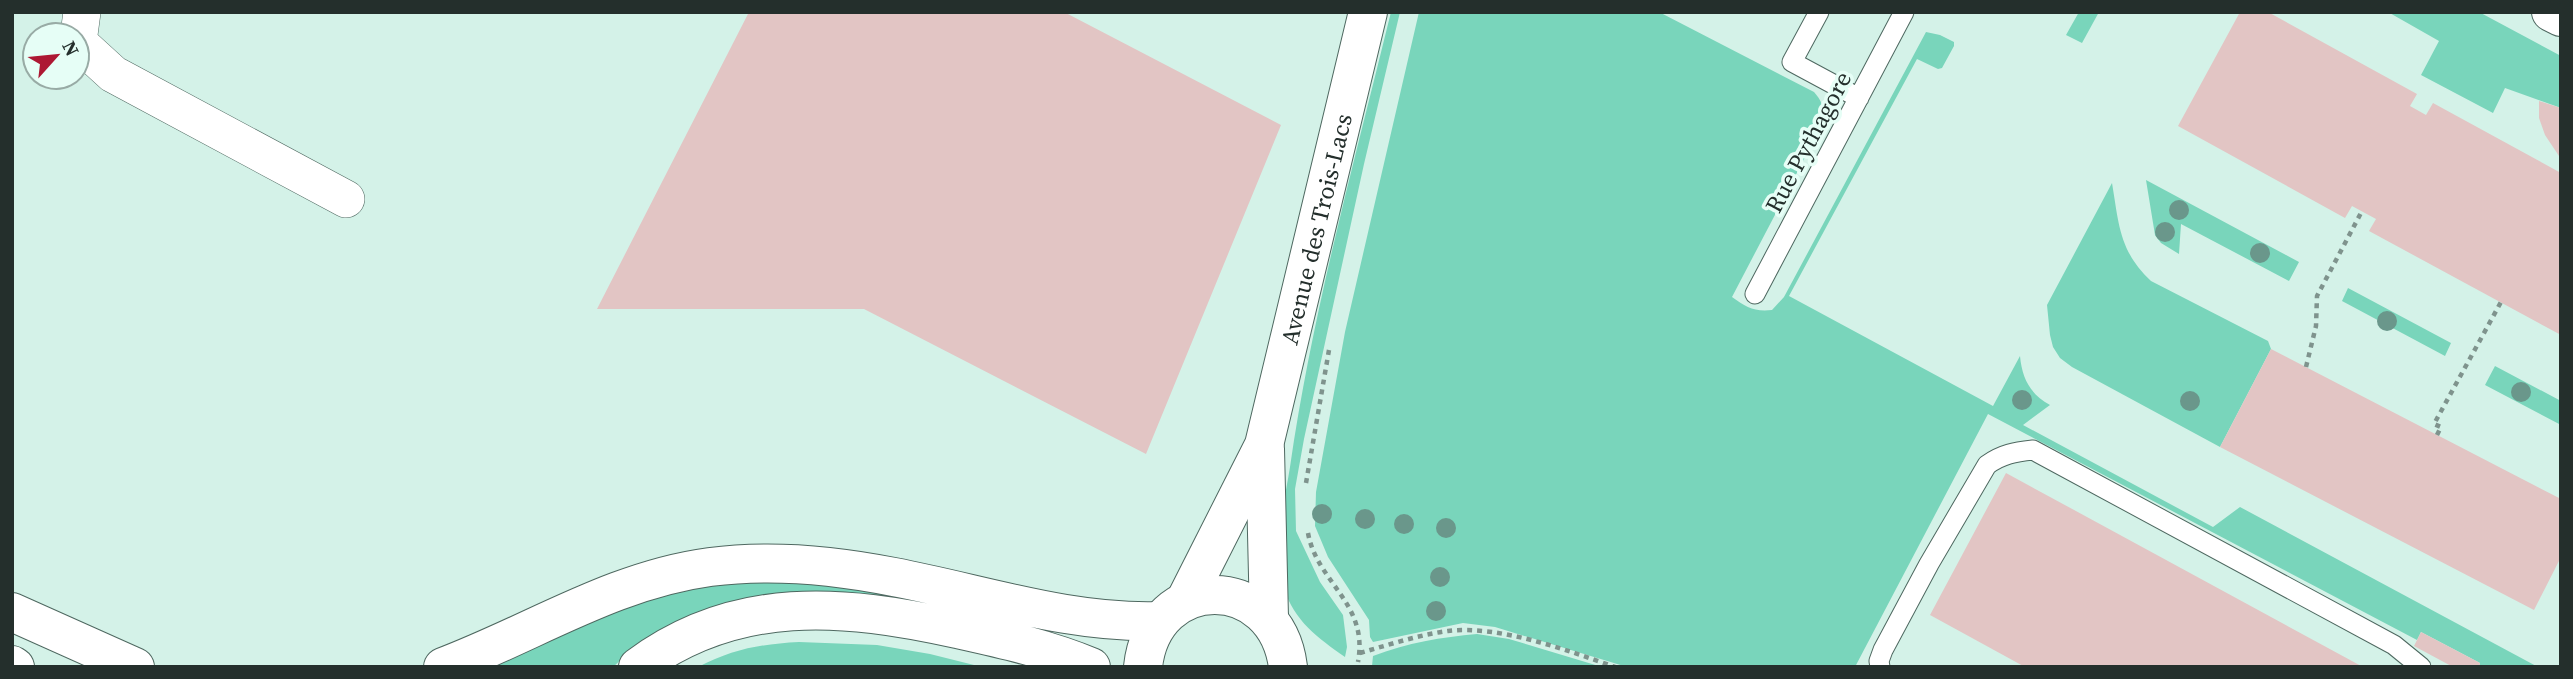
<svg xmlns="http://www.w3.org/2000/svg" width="2573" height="679" font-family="'Source Serif 4',serif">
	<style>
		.green { fill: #79d5bb }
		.building { fill: #e2c5c4 }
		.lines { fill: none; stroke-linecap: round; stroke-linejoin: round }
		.service-casing { stroke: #4e6860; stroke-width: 21 }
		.minor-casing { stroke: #4e6860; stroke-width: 38 }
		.tertiary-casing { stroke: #4e6860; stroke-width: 40 }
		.secondary-casing { stroke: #4e6860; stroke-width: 40 }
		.motorway-casing { stroke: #4e6860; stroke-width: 40 }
		.path { stroke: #7f938d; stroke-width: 4.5; stroke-dasharray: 5 5; stroke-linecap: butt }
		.service { stroke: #fff; stroke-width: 19 }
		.minor { stroke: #fff; stroke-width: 37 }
		.tertiary { stroke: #fff; stroke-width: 38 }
		.secondary { stroke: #fff; stroke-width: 38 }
		.motorway { stroke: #fff; stroke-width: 38 }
		.tree { fill: #6a978b }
		.labels { text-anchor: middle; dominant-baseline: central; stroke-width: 7; stroke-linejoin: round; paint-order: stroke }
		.street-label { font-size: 24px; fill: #242f2c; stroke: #e6fef6 }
	</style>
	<rect width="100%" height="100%" fill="#d4f2e8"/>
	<path class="green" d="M1391 12H1400L1364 164 1304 439 1295 489 1296 531 1320 582 1343 615 1347 647 1345 657C1318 638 1294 621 1284 588 1272 549 1284 505 1290 467 1312 314 1354 163 1391 12Z
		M1419 12H1659L1814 92C1822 101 1825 109 1824 121L1732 297C1746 307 1754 312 1772 310L1784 297 1926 32 1940 35 1954 42V46L1942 68 1938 69 1917 59 1789 296 1993 406 2020 356C2022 378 2030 394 2050 405L2023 425 2213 527 2240 507 2538 667H2479L2480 663 2421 632 2417 640 1988 414 1855 667H1627L1495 627 1463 623 1373 642 1370 637 1369 620 1328 557 1315 526 1316 492 1345 332Z
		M2079 12H2099L2082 43 2066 35Z
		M2388 12H2479L2561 56V108L2505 88 2493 113 2421 75 2439 41Z
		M2146 180 2299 262 2289 281 2181 224 2179 254 2161 243 2155 235Z
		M2112 183C2119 224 2119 251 2151 281L2268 341 2271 349 2220 447 2072 367 2060 358 2053 347 2050 335 2047 305Z
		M2348 288 2451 343 2445 356 2342 301Z
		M2495 366 2561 401V425L2485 385Z
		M719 577 894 590 892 602 626 655 613 667H471L582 616Z
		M1477 634 1509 639 1602 667 1372 666 1373 656C1407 643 1442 637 1477 634Z
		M799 642 877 645 930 654 982 667H698C733 649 761 644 799 642Z"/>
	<path class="building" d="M749 12H1064L1281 125 1146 454 864 309H597Z
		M2240 12H2268L2417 94 2410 106 2426 115 2433 103 2561 173V335L2369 231 2376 219 2352 206 2345 218 2178 126Z
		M2539 101 2561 108V159L2545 135 2539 118Z
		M2271 349 2561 499V557L2534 610 2220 447Z
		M2006 473 2363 667H2025L1930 615Z
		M2421 632 2480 663 2479 667H2453L2414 646Z"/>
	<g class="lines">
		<defs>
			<path id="service" d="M1819 12 1792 62 1859 98
				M1755 294 1904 12
				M1880 667 1879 661 1883 650 1929 564 1987 465C2002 454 2015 452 2033 450L2394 645 2421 667"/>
			<path id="minor" d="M82 12 78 42 113 74 346 199"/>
			<g id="tertiary">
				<path d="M2551 12 2561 17"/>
				<path d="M1265 449 1269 618"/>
				<path id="s1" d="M1185 601 1264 445 1368 12"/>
			</g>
			<path id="secondary" d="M1143 667C1153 571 1276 571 1288 667"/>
			<path id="motorway" d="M12 612 135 667
				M12 665 15 667
				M443 667C533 633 613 580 710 567 771 559 834 565 894 577 983 594 1069 624 1160 621
				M638 667C736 594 844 604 957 629 1002 639 1048 649 1091 667"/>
		</defs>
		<use href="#service" class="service-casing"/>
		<use href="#minor" class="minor-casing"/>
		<use href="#tertiary" class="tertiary-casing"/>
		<use href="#secondary" class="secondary-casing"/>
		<use href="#motorway" class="motorway-casing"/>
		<path class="path" d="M2306 367 2316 326 2317 296 2362 211
			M2437 435 2441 427 2434 424 2501 302
			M1306 483 1329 350
			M1308 533C1317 583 1369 603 1358 662
			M1360 653C1388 645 1418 635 1448 631 1500 625 1566 650 1615 667"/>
		<use href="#service" class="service"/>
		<use href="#minor" class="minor"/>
		<use href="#tertiary" class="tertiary"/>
		<use href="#secondary" class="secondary"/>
		<use href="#motorway" class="motorway"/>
	</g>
	<g class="tree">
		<circle cx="2179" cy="210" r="10"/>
		<circle cx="2165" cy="232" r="10"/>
		<circle cx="2260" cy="253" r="10"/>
		<circle cx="2387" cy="321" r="10"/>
		<circle cx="2521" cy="392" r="10"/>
		<circle cx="2022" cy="400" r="10"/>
		<circle cx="2190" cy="401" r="10"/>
		<circle cx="1322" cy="514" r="10"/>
		<circle cx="1365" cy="519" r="10"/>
		<circle cx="1404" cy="524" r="10"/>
		<circle cx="1446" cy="528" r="10"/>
		<circle cx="1440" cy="577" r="10"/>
		<circle cx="1436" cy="611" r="10"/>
	</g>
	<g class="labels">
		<g class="street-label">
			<text transform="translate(1808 142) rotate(-62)">Rue Pythagore</text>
			<text stroke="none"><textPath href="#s1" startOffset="397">Avenue des Trois-Lacs</textPath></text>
		</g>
	</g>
	<rect width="2573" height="679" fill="none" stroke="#242f2c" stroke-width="28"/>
	<g transform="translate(56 56) rotate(63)"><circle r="33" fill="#e6fef6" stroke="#98aba5" stroke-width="2"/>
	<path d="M0-5L12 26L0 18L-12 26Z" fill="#ad1833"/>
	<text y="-10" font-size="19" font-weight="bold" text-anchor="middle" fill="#242f2c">N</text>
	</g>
</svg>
